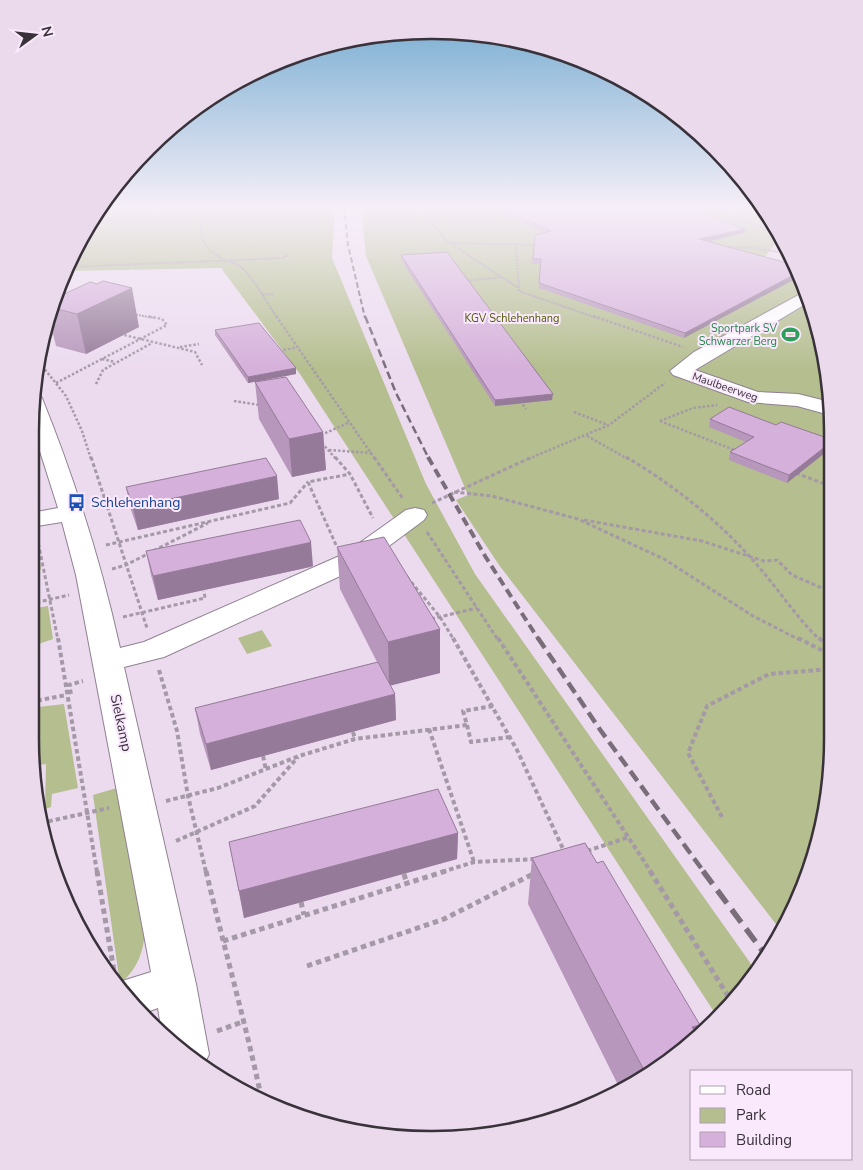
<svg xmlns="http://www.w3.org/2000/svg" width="863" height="1170" font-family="'Nunito Sans',sans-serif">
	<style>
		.green { fill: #b4be8e }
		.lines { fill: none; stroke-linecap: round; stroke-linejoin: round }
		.minor-casing { stroke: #908092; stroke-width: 2 }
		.path-far4 { stroke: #a598a7; stroke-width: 2; stroke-dasharray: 2 1; stroke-linecap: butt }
		.path-far3 { stroke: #a598a7; stroke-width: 2.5; stroke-dasharray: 2.5 2; stroke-linecap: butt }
		.path-far2 { stroke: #a598a7; stroke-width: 3; stroke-dasharray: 4 2.5; stroke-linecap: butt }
		.path-far1 { stroke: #a598a7; stroke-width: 4; stroke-dasharray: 4.5 3; stroke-linecap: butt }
		.path { stroke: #a598a7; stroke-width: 5; stroke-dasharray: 5.5 4; stroke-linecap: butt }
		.minor { fill: #fff; fill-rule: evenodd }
		.rail-far4 { stroke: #786d79; stroke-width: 2; stroke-dasharray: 5.5 3; stroke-linecap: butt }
		.rail-far3 { stroke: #786d79; stroke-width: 2.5; stroke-dasharray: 8 4; stroke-linecap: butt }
		.rail-far2 { stroke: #786d79; stroke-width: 4; stroke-dasharray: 9 5; stroke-linecap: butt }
		.rail-far1 { stroke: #786d79; stroke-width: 4.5; stroke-dasharray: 12 6; stroke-linecap: butt }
		.rail { stroke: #786d79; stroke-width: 5.5; stroke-dasharray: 16 8; stroke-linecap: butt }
		.wall { fill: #b797bb }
		.shaded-wall { fill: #957b99 }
		.building { fill: #d5b0da; stroke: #957b99 }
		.labels { text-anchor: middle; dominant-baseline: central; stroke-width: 4; stroke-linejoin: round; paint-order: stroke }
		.far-park-label { font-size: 11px; fill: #505b04; stroke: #fae8fc }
		.far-leisure-label { font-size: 11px; fill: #27864d; stroke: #fae8fc; text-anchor: end }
		.far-street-label { font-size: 11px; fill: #39323a; stroke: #fae8fc }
		.transit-label { font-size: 14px; fill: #164399; stroke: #fae8fc; text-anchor: start }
		.street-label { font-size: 14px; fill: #39323a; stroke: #fae8fc }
		.rim { fill: none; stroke: #39323a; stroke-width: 2.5 }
	</style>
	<rect width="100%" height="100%" fill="#ecdbef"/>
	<path class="green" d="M99 207H335L332 258 426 484 475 574 756 971 734 1003 718 1018 300 374 221 268 70 271Z
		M361 207H762L782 242 777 241 765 257 795 265 803 278 830 379 832 765 819 843 782 932 499 565 456 500 468 495 366 256Z
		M34 540 38 543 41 569 30 572 31 541Z
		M48 606 53 639 36 645V659L30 660V609Z
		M262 630 272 646 247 654 238 638Z
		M64 704 78 788 52 794 51 807 45 809 46 764 34 766 30 738V708Z
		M120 787 145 932C143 954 137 969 120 984L93 795Z"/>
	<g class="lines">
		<defs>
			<path id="minor" d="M806 291 809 302 695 370 758 392 798 394 830 402V415L797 406 748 402 673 375 670 371 694 352Z
				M33 392 39 394 42 398C75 480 101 562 120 648L144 642 344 554 406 510 415 508 424 510 427 515 424 520 362 566 164 657 124 667 196 984 209 1054 204 1065 167 1040 162 1034 158 1008 144 1013 119 982 151 972 76 575 62 522 31 527V513L58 508 31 423Z"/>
		</defs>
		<use href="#minor" class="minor-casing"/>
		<path class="path-far4" d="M193 207 207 213
			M214 207C194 228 197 244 223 259 229 262 236 263 241 267 250 273 270 307 277 318
			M420 207 448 243 537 245
			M706 207 777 233
			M90 225 164 207
			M709 240 720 247
			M450 243 501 277
			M516 244 519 291 597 318
			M723 247 755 248 778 252
			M71 267 283 258 288 255
			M464 281 502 277 517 287
			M262 295 274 294
			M133 314 154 318"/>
		<path class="path-far3" d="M276 316 375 459
			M593 316 683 347
			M120 334 195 352 202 365
			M42 339 56 332
			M180 347 199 344
			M279 351 298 347
			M102 359 115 362
			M38 364 43 367 66 396 82 431 91 459
			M56 383 167 325 162 319 147 316
			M96 384 103 370 152 343
			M234 401 260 405
			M520 401 526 409
			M574 412 608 425
			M660 421 737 451
			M660 421 693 408 717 405
			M321 435 350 422
			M587 436 628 459
			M322 443 336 459
			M329 450 372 453
			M528 459 609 425 665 383"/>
		<path class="path-far2" d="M91 457 147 628
			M335 457 350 474 373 518
			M374 457 403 499
			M626 457C672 484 715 518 751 558 775 584 794 615 820 640
			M796 473 830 486
			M454 492 492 496 578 519 664 559 753 616 800 640
			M432 503 532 457
			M584 520 702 541 764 561 777 560 792 575 831 592
			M427 532 498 640
			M37 537 58 640
			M106 545 290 503 308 482
			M336 545 308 482 350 474
			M112 569 126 565 208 523
			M407 577 440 617 454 640
			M30 604 69 595
			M123 617 205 598 204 591
			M431 619 477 608"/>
		<path class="path-far1" d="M58 638 97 872
			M453 638 517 750 565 853
			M498 638 651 872
			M798 638 831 655
			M819 638 831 649
			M159 670 177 731 188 796 206 872
			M71 694 69 685 83 681
			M30 702 66 695
			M467 725 471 742 510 737
			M429 729 474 862
			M353 732 355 739
			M263 756 266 770
			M166 801 218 788 299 756 355 739 467 725 463 711 493 706
			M722 817 688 753 707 706 769 674 831 669
			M41 823 109 808
			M176 841 255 806 298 757
			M587 851 629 837
			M442 872 474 862 536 859"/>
		<path class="path" d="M97 871 114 971
			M206 871C224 948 246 1024 262 1101
			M650 871 733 1004
			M404 874 406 881
			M301 902 304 915
			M223 941 446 871
			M307 966 444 919 533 874
			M217 1031 245 1021"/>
		<use href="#minor" class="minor"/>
		<path class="rail-far4" d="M344 207 348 245 365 318"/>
		<path class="rail-far3" d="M365 316 396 393 429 459"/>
		<path class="rail-far2" d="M428 457 485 556 539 640"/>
		<path class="rail-far1" d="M538 638 601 731 704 872"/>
		<path class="rail" d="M703 871 767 957"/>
	</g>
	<path class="wall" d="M490 207H686L745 229 744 233 708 242 684 338 539 288 540 264H532L535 235 544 233Z
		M401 255 552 400 495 406 401 260Z
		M97 284 139 327 86 354 56 346 49 317 58 297Z
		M215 330 296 374 248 383 215 335Z
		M255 382 323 432 326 470 292 477 259 419Z
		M710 419 776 425 830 439 787 483 729 460 730 452 746 442 709 427Z
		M126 487 279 499 138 530 131 510Z
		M337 547 440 629V673L390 685 395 694 396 720 211 770 200 734 195 708 377 662 340 589Z
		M146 551 313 566 310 567 158 600 151 575Z
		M458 833 457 859 244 918 229 842Z
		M532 858 597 863 700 1025 697 1035 676 1057 620 1089 528 904Z"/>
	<path class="shaded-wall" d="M745 229 744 233 698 244 699 239Z
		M799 272 801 276 684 338 685 333Z
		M132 288 139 327 86 354 77 314Z
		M296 368V374L248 383V377Z
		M553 394 552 400 495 406V400Z
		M323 432 326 470 292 477 289 439Z
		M830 443V449L787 483 789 475Z
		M277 476 279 499 138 530 133 507Z
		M311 542 313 566 310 567 158 600 153 576Z
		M440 629V673L389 686 388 642Z
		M30 640 36 659 34 687 30 688Z
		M395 694 396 720 211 770 206 744Z
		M458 833 457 859 244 918 239 891Z
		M700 1025 695 1039 692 1027Z"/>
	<path class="building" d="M499 207H686L745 229 699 239 795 265 799 272 685 333 539 283 541 259H533L535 235 551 231Z
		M447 252 553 394 495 400 401 255Z
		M103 281 132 288 77 314 53 308 55 302 59 300 56 299 58 297 90 282 97 284Z
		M259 323 296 368 248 377 215 330Z
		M286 377 323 432 289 439 255 382Z
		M729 407 776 425 781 422 830 439V443L789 475 730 452 754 437 710 419Z
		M266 458 277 476 133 507 126 487Z
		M300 520 311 542 308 543 153 576 146 551Z
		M384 537 440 629 388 642 337 547Z
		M378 662 395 694 206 744 195 708Z
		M438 789 458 833 239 891 229 842Z
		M585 843 597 863 603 861 700 1025 692 1027 698 1037 676 1057 646 1074 532 858Z"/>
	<linearGradient id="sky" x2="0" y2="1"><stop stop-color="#6ea8cf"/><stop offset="0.56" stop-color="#f6eff8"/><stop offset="1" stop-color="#f6eff8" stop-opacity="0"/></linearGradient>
	<rect width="863" height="371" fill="url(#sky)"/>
	<defs>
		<symbol id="stadium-bare" viewBox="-9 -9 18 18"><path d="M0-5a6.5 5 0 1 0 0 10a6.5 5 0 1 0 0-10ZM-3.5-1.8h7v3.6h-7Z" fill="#2e9e5b" stroke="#fae8fc" stroke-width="2.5" paint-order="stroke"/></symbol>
		<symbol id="bus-bare" viewBox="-9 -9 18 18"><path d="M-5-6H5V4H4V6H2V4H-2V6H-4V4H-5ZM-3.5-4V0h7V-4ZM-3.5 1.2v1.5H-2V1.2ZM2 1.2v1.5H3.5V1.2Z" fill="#1a4fb4" stroke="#fae8fc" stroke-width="2.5" paint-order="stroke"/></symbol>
	</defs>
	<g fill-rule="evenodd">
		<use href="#stadium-bare" x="778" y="322" width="25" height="25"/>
		<use href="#bus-bare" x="64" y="490" width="25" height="25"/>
	</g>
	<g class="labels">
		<g class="far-park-label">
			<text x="512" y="318">KGV Schlehenhang</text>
		</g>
		<g class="far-leisure-label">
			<text x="777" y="328">Sportpark SV<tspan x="777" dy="13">Schwarzer Berg</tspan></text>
		</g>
		<g class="far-street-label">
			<text transform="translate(725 387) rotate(19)">Maulbeerweg</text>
		</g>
		<g class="transit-label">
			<text x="91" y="502">Schlehenhang</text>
		</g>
		<g class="street-label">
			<text transform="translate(121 723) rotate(78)">Sielkamp</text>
		</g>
	</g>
	<path d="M0 0H863V1170H0ZM431 39H432A392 392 0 0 1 824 431V739A392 392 0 0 1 432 1131H431A392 392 0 0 1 39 739V431A392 392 0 0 1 431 39Z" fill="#ebd9ec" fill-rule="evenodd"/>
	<path class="rim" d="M431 39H432A392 392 0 0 1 824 431V739A392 392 0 0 1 432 1131H431A392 392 0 0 1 39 739V431A392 392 0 0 1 431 39Z"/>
	<rect x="690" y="1070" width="162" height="90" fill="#fae8fc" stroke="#ad9fae"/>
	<rect x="700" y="1086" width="25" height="8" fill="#ffffff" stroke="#ad9fae"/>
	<text x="736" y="1095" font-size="15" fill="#39323a">Road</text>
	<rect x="700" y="1108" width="25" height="15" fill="#b4be8e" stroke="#ad9fae"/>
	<text x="736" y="1120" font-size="15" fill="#39323a">Park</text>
	<rect x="700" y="1132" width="25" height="15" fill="#d5b0da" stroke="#ad9fae"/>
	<text x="736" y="1145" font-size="15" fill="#39323a">Building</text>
	<g transform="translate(35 35) rotate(75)" stroke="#fae8fc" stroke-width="4" paint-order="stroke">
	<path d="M0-4L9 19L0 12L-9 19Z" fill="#39323a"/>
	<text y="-8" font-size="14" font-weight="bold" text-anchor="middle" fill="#39323a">N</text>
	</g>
</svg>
